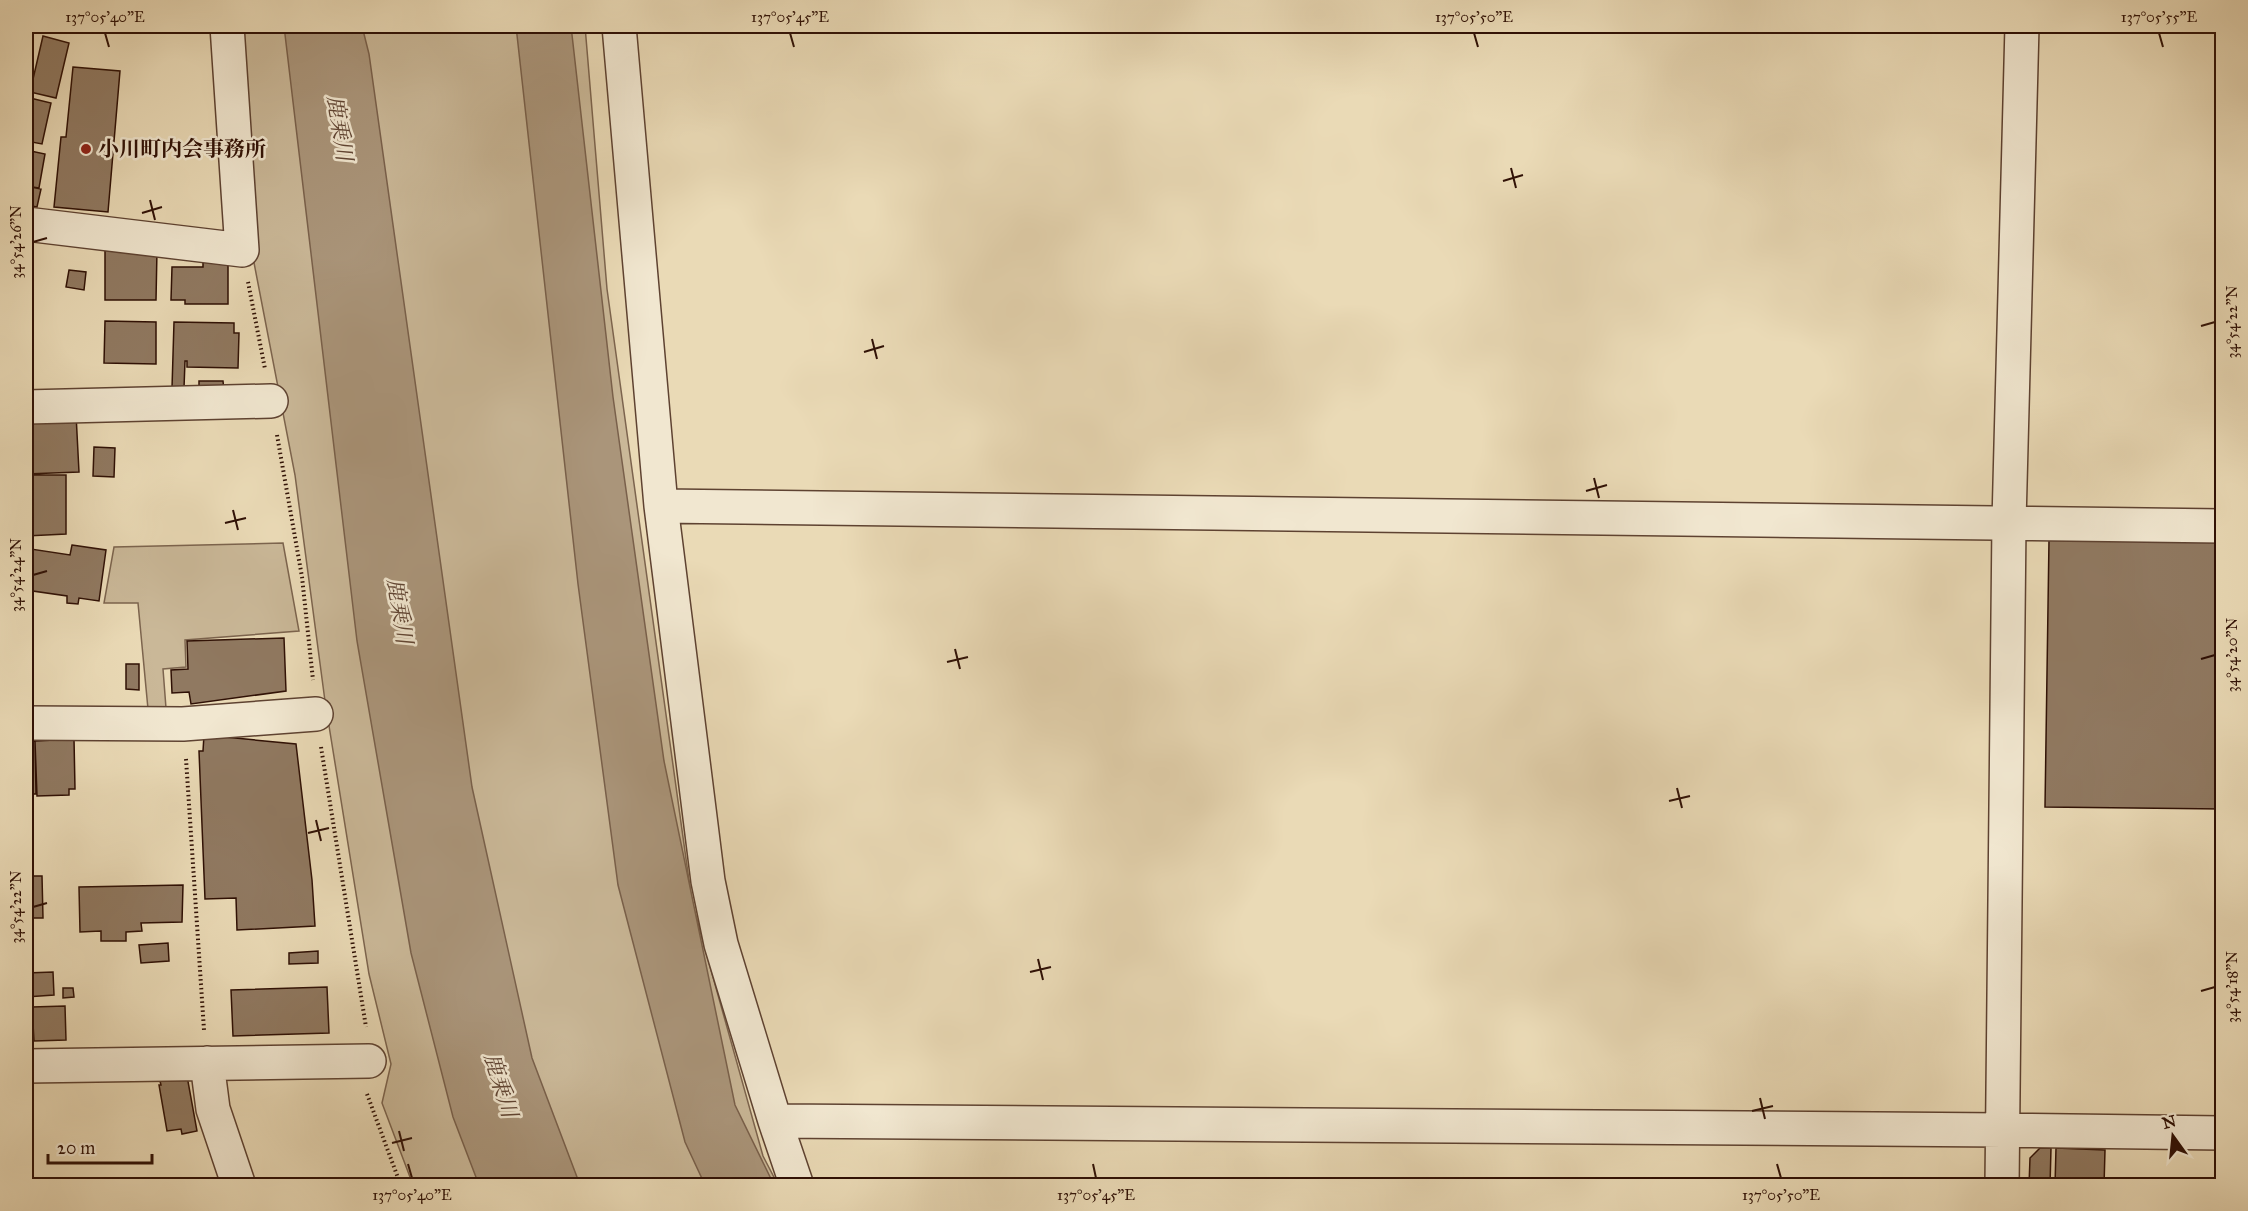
<svg xmlns="http://www.w3.org/2000/svg" width="2248" height="1211" font-family="'IM FELL Great Primer','Noto Serif JP',serif">
	<style>
		.green { fill: #cab898; stroke: #7c644e; stroke-width: 1.5 }
		.water { fill: #aa957a; stroke: #79604b; stroke-width: 1.5 }
		.building { fill: #907961; stroke: #2f1005; stroke-width: 1.5 }
		.lines { fill: none; stroke-linecap: round; stroke-linejoin: round }
		.minor-casing { stroke: #5e4231; stroke-width: 36 }
		.path { stroke: #2f1005; stroke-width: 4; stroke-dasharray: 1.5 3; stroke-linecap: butt }
		.minor { stroke: #f1e7d0; stroke-width: 33 }
		.ticks { fill: none; stroke: #2f1005; stroke-width: 2 }
		.poi-dot { fill: #8f2418; stroke: #f1e7d0; stroke-width: 2 }
		.labels { text-anchor: middle; dominant-baseline: central; stroke-width: 5; stroke-linejoin: round; paint-order: stroke }
		.poi-label { font-size: 21px; font-weight: bold; fill: #2f1005; stroke: #f1e7d0; text-anchor: start }
		.water-label { font-size: 22px; font-style: italic; fill: #604534; stroke: #f1e7d0 }
		.neatline { fill: none; stroke: #2f1005; stroke-width: 2 }
		.ticks-label { font-size: 15px; text-anchor: middle; fill: #2f1005 }
	</style>
	<rect width="100%" height="100%" fill="#eadab6"/>
	<filter id="stains"><feTurbulence type="fractalNoise" baseFrequency=".00333" numOctaves="4"/><feColorMatrix values="0 0 0 0 .2 0 0 0 0 .09 0 0 0 0 .02 0 0 0 .5 -.17"/></filter>
	<radialGradient id="worn" r=".72"><stop offset=".6" stop-color="#630" stop-opacity="0"/><stop offset="1" stop-color="#630" stop-opacity=".3"/></radialGradient>
	<path class="green" d="M237 26H585L607 289 692 902 763 1156 778 1185H413L382 1103 391 1064 369 974 325 701 295 475 250 242Z
		M283 543 299 631 185 640 186 667 163 669 166 708 148 709 138 603H104L114 547Z"/>
	<path class="water" d="M284 26H362L369 54 472 787 532 1058 580 1185H479L453 1117 411 953 357 641Z
		M516 26H571L613 397 664 761 735 1105 774 1185H705L685 1142 618 885 578 584Z"/>
	<path class="building" d="M43 36 69 43 56 98 30 92Z
		M73 67 120 71 108 212 54 207 61 137H66Z
		M26 97 51 103 42 144 26 141Z
		M26 150 45 154 39 188 26 186Z
		M26 186 41 189 37 207 26 205Z
		M105 250H157L156 300H105Z
		M203 261 228 262V304H185V300H171L172 267H203Z
		M69 270 86 272 84 290 66 287Z
		M105 321 156 322V364L104 363Z
		M174 322 234 323V333H239L238 368 187 367V361H185L184 388H172Z
		M199 381H223L224 391 199 390Z
		M76 414 79 472 26 474V417Z
		M94 447 115 448 114 477 93 476Z
		M26 475H66V534L26 536Z
		M2049 540 2222 542V809L2045 807Z
		M72 545 106 550 99 601 79 598 78 604 67 603V596L26 590 31 549 70 555Z
		M284 638 286 691 191 704 189 692 172 693 171 670 188 669 187 641Z
		M126 664H139V690L126 689Z
		M204 735 296 744 312 880 315 926 237 930 236 898 205 899 199 751H203Z
		M74 739 75 789H69V795L37 796 35 741Z
		M35 741 36 794H26V742Z
		M26 794H29L33 876H26Z
		M26 876H42L43 918H26Z
		M183 885 182 922 141 923 142 931 126 932V941H101V931L80 932 79 887Z
		M168 943 169 961 141 963 139 945Z
		M318 951V963L289 964V953Z
		M53 972 54 995 26 997V973Z
		M327 987 329 1033 233 1036 231 990Z
		M63 988H73L74 997 63 998Z
		M65 1006 66 1040 34 1041 32 1007Z
		M187 1076 197 1131 182 1134 181 1129 167 1131 159 1085H161L160 1081Z
		M2040 1148H2051L2050 1186H2029L2030 1158Z
		M2056 1148 2105 1150 2104 1186H2055Z"/>
	<g class="lines">
		<defs>
			<path id="minor" d="M619 26 661 506 708 881 721 944 775 1121 797 1186
				M26 224 242 250 227 26
				M26 407 271 401
				M661 506 2222 526
				M26 723 183 724 316 714
				M207 1063 213 1109 239 1186
				M26 1066 369 1061
				M775 1121 2003 1130 2222 1133
				M2002 1186 2009 522 2022 26"/>
		</defs>
		<use href="#minor" class="minor-casing"/>
		<path class="path" d="M248 282 265 369
			M277 435 302 577 313 680
			M321 747 366 1027
			M186 759 204 1030
			M367 1094 401 1186"/>
		<use href="#minor" class="minor"/>
	</g>
	<path class="ticks" d="M105 33 109 47M790 33 794 47M1474 33 1478 47M2159 33 2163 47M1511 168 1516 188M1503 181 1523 175M150 200 155 220M142 213 162 207M33 242 47 238M2201 326 2215 322M872 339 877 359M864 352 884 346M1594 478 1599 498M1586 491 1607 485M233 510 238 530M225 523 246 518M33 575 47 571M955 649 960 669M2201 659 2215 655M947 662 968 657M1677 788 1682 808M1669 801 1690 796M316 820 321 841M308 833 329 828M33 907 47 903M1038 959 1043 980M1030 972 1051 967M2201 991 2215 987M1760 1098 1765 1119M1752 1111 1773 1106M399 1131 404 1151M392 1143 412 1138M408 1164 412 1178M1093 1164 1096 1178M1777 1164 1781 1178"/>
	<circle class="poi-dot" cx="86" cy="149" r="6"/>
	<g class="labels">
		<g class="poi-label">
			<text x="98" y="149">小川町内会事務所</text>
		</g>
		<g class="water-label">
			<text transform="translate(340 128) rotate(81)">鹿乗川</text>
			<text transform="translate(400 611) rotate(81)">鹿乗川</text>
			<text transform="translate(501 1085) rotate(73)">鹿乗川</text>
		</g>
	</g>
	<rect width="2248" height="1211" fill="none" stroke="#eadab6" stroke-width="66"/>
	<g transform="translate(2173 1136) rotate(345)" stroke="#f1e7d0" stroke-width="4.5" paint-order="stroke">
	<path d="M0-4.5L10 22L0 15L-10 22Z" fill="#2f1005"/>
	<text y="-9" font-size="16" font-weight="bold" text-anchor="middle" fill="#2f1005">N</text>
	</g>
	<path d="M48 1154v9h104v-9" fill="none" stroke="#2f1005" stroke-width="3"/>
	<text x="57" y="1154" font-size="18" fill="#2f1005" stroke="#f1e7d0" stroke-width="4.5" paint-order="stroke">20 m</text>
	<rect x="33" y="33" width="2182" height="1145" class="neatline"/>
	<g class="ticks-label">
		<text x="105" y="22">137°05'40"E</text>
		<text x="790" y="22">137°05'45"E</text>
		<text x="1474" y="22">137°05'50"E</text>
		<text x="2159" y="22">137°05'55"E</text>
		<text transform="translate(16 242) rotate(-90)" y="5">34°54'26"N</text>
		<text transform="translate(2232 322) rotate(-90)" y="5">34°54'22"N</text>
		<text transform="translate(16 575) rotate(-90)" y="5">34°54'24"N</text>
		<text transform="translate(2232 655) rotate(-90)" y="5">34°54'20"N</text>
		<text transform="translate(16 907) rotate(-90)" y="5">34°54'22"N</text>
		<text transform="translate(2232 987) rotate(-90)" y="5">34°54'18"N</text>
		<text x="412" y="1200">137°05'40"E</text>
		<text x="1096" y="1200">137°05'45"E</text>
		<text x="1781" y="1200">137°05'50"E</text>
	</g>
	<rect width="100%" height="100%" filter="url(#stains)"/>
	<rect width="100%" height="100%" fill="url(#worn)"/>
</svg>
